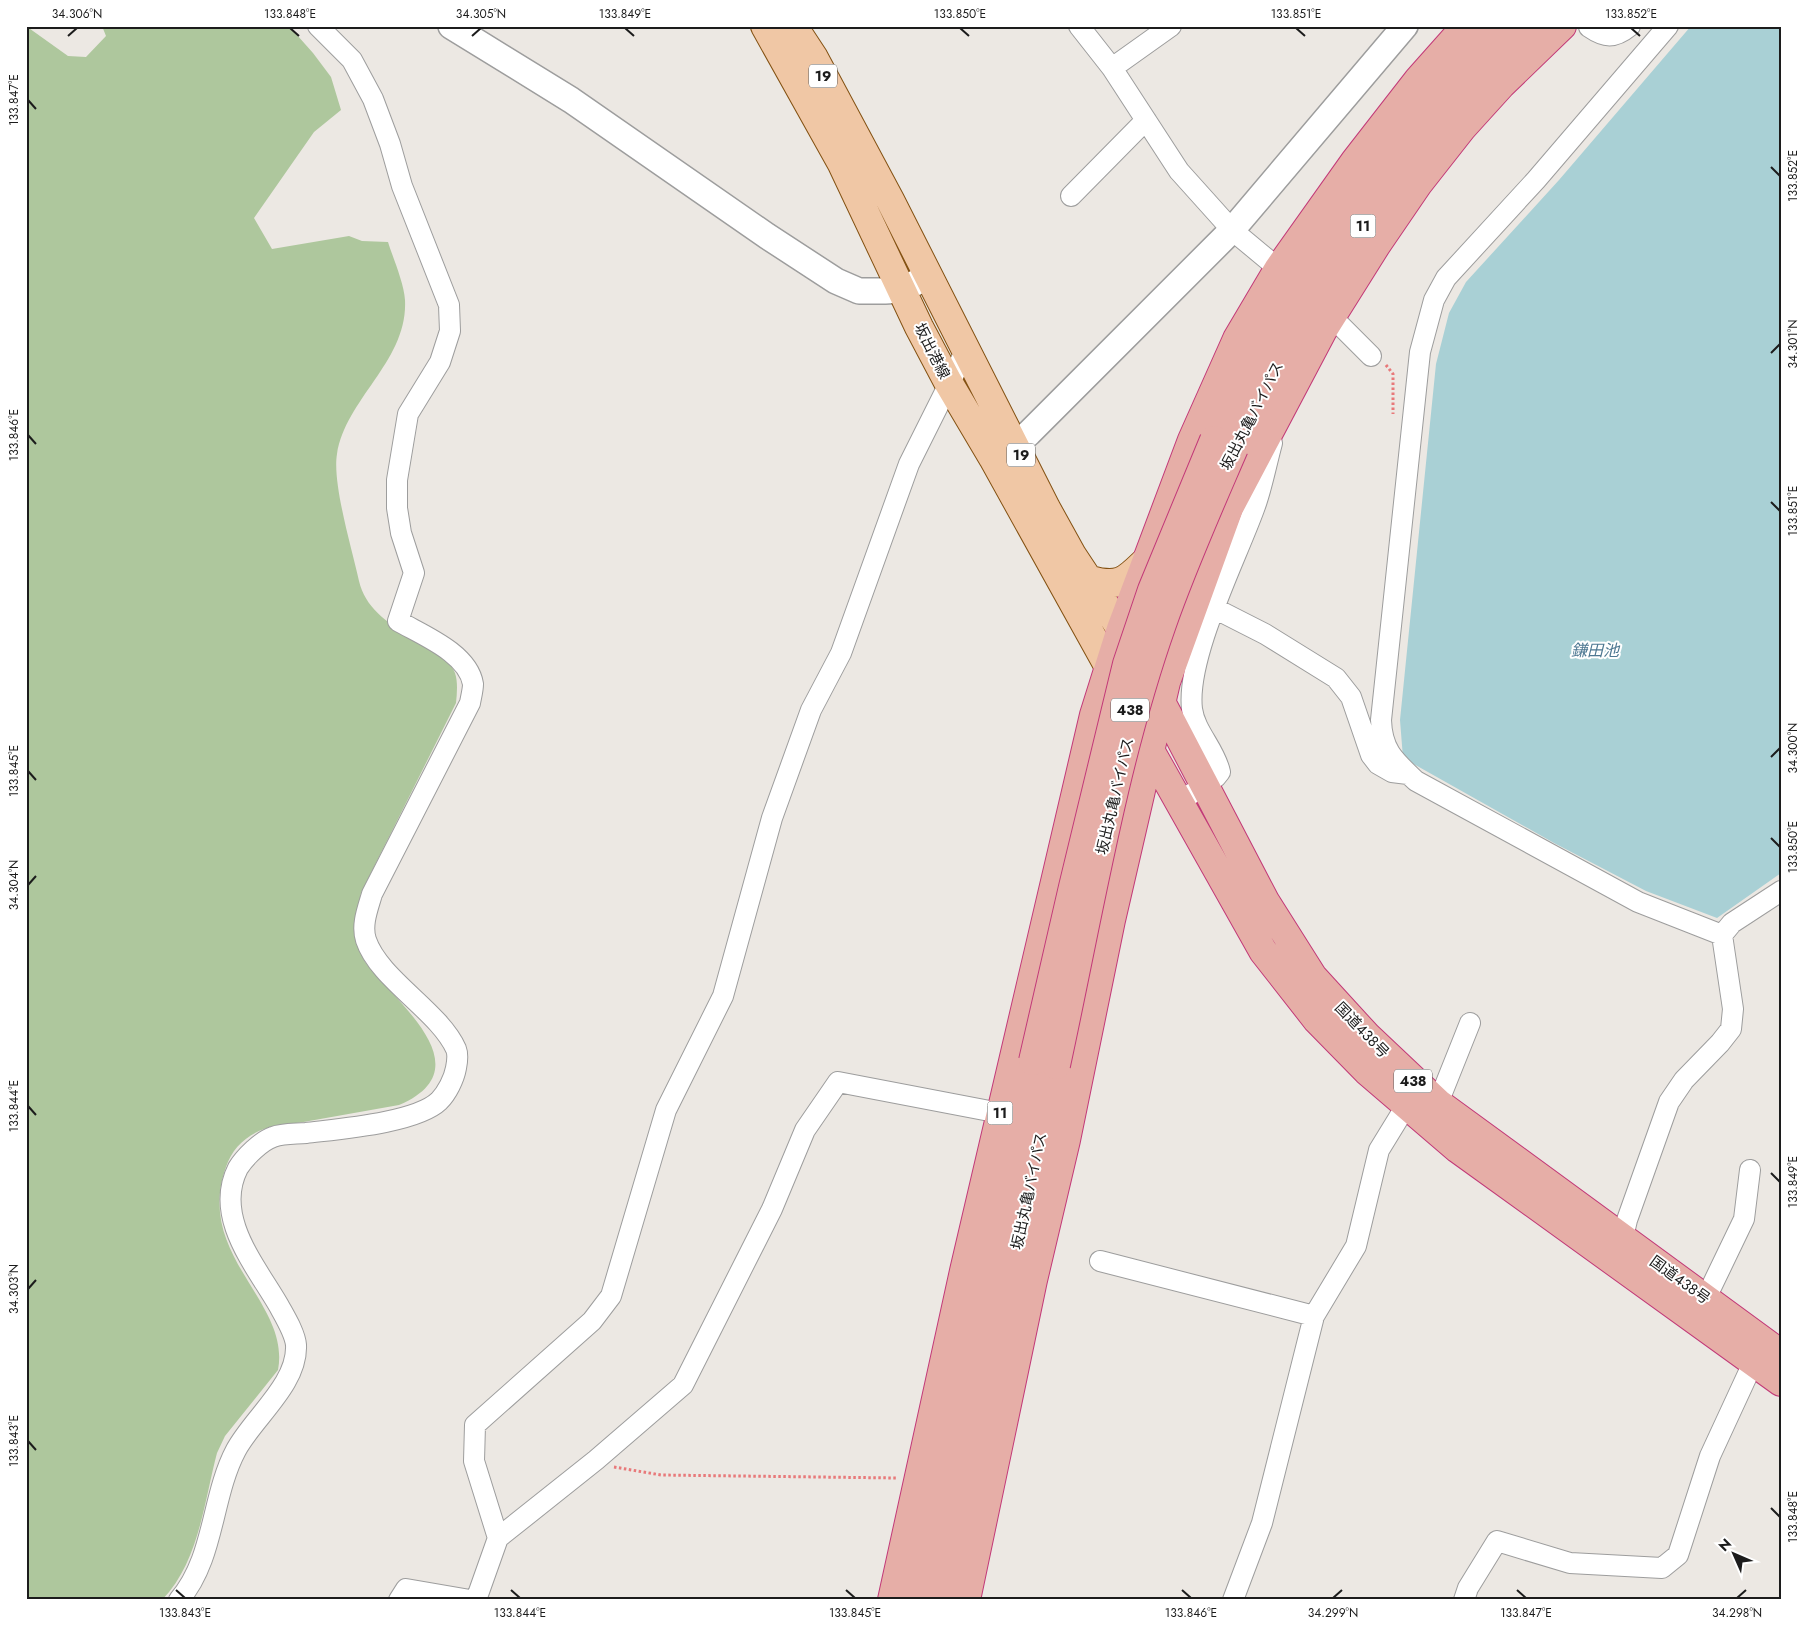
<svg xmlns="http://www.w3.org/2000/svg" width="1807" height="1626" font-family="Jost,'Noto Sans JP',sans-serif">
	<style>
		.forest { fill: #aec79d }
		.water { fill: #a9d0d5 }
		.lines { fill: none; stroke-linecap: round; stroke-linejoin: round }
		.minor-casing { stroke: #9d9d9d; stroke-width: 22 }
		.tertiary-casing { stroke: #9d9d9d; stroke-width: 28 }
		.primary-casing { stroke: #835112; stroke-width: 30 }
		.trunk-casing { stroke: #c23978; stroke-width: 30 }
		.path { stroke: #e8797a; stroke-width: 3; stroke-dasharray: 2.5 2.5; stroke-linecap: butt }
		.minor { stroke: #fff; stroke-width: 20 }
		.tertiary { stroke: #fff; stroke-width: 25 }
		.primary { stroke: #f0c7a5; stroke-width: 28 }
		.trunk { stroke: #e6aea7; stroke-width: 28 }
		.trunk-bridge-casing { stroke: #c23978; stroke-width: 30; stroke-linecap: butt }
		.trunk-bridge { stroke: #e6aea7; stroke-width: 28 }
		.ticks { fill: none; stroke: #1c1c1c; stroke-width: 2 }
		.labels { text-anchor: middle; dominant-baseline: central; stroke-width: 4; stroke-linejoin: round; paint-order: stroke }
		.shield { fill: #fff; stroke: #606060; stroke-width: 1 }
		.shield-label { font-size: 14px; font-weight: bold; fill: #1c1c1c }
		.street-label { font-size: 15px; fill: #1c1c1c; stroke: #fff }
		.water-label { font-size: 16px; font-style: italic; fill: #4e7892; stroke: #fff }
		.neatline { fill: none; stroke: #1c1c1c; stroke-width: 2 }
		.ticks-label { font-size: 12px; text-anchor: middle; fill: #1c1c1c }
	</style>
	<rect width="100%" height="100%" fill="#ece8e3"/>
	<path class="forest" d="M26 26 68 56 86 57 106 36 102 26H289L313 53 331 77 341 110 314 132 254 218 272 249 349 236 362 241 388 242C393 258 404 283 405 300 408 361 346 398 337 454 332 483 352 549 359 581 371 633 444 641 455 673 458 682 457 693 456 703L361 893C357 915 353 938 364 960 367 966 374 972 379 978 412 1016 476 1072 399 1105 369 1110 339 1116 309 1121 295 1124 278 1124 264 1129 245 1136 232 1149 226 1167 194 1256 291 1301 278 1370L225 1436 217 1453C204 1502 199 1562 162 1600H26Z"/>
	<path class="water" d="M1691 26H1781V873L1717 918 1646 891 1554 843 1403 758 1400 720 1436 364 1449 313 1466 282 1559 180Z"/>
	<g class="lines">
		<defs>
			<path id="minor" d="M1079 26 1112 68 1179 171 1232 230 1285 274
				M1668 26 1536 180 1446 278 1434 300 1420 352 1381 720C1382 751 1395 761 1416 781L1638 902 1722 935
				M1589 27C1605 38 1614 39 1630 26
				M1112 68 1171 26
				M1071 196 1146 120
				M1323 308 1371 356
				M1204 603 1265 634 1336 678 1351 697 1371 755 1378 764 1392 772 1408 774
				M1178 803 1216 777 1220 772C1215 749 1195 732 1192 709 1186 657 1235 561 1254 509 1262 488 1266 465 1272 443
				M1438 1103 1470 1023
				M1620 1250 1627 1220 1669 1102 1684 1080 1720 1043 1731 1029 1733 1009 1722 935 1732 923 1781 891
				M1100 1261 1314 1316
				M1706 1298 1744 1219 1750 1170
				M498 1538 596 1460 683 1385 772 1209 805 1130 838 1082 1000 1113
				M179 1600C215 1558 211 1497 236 1450 253 1418 298 1384 296 1345 295 1333 285 1317 279 1306 256 1266 213 1217 238 1168 245 1157 261 1141 273 1137 283 1133 296 1134 306 1133 338 1129 416 1123 439 1101 447 1093 454 1079 456 1068 457 1063 458 1054 456 1049 439 1011 379 979 366 940 361 925 368 908 372 894L470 703C471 697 473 690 473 684 468 653 422 635 398 621L414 573 401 533 397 508V480L408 414 440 362 450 331 449 305 402 186 390 144 373 99 352 60 318 26
				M399 1600 406 1589 470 1600
				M476 1600 498 1538 474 1461 475 1425 592 1321 611 1296 666 1110 723 996 772 818 811 710 841 653 909 464 966 350
				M1233 1600 1262 1523 1314 1316 1356 1246 1379 1150 1406 1106
				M1464 1600 1468 1588 1497 1541 1570 1563 1662 1568 1678 1555 1710 1456 1753 1363 1761 1351"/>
			<path id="tertiary" d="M451 26 571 100 767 236 836 281 859 291H885L901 290 927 277
				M998 455 1016 445 1029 433 1232 230 1405 26"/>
			<path id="primary" d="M765 26 842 164 919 327 948 382 993 458 1110 669
				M793 26 814 58 890 200 1046 508 1072 555 1121 629
				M1090 580C1121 588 1126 580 1147 560"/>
			<path id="trunk" d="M1214 440 1259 351 1306 268 1360 189 1418 112 1492 26
				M1234 448C1313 296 1402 148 1525 26
				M1158 696 1265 901 1313 977 1367 1036 1438 1103 1781 1354
				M1146 743 1263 951 1317 1020 1367 1071 1458 1149 1781 1382
				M892 1600 964 1271 1094 715 1121 629 1192 440 1237 339 1279 268 1355 161 1418 80 1466 26
				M916 1600 1033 1061
				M940 1600 1056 1065
				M966 1600 1033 1280 1066 1140 1111 920 1166 682 1229 508 1323 330 1377 244 1418 184 1462 128 1501 85 1562 26"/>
		</defs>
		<use href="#minor" class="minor-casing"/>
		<use href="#tertiary" class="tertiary-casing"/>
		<use href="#primary" class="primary-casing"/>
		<use href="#trunk" class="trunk-casing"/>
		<path class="path" d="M1386 365 1393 374V414
			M614 1467 661 1475 897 1478"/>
		<use href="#minor" class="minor"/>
		<use href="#tertiary" class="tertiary"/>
		<use href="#primary" class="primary"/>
		<use href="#trunk" class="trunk"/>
		<defs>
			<path id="trunk-bridge" d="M1033 1061 1073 887 1127 664 1152 590 1214 440
				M1056 1065C1088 918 1112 766 1162 624 1183 564 1209 506 1234 448"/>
		</defs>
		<use href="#trunk-bridge" class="trunk-bridge-casing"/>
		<use href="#trunk-bridge" class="trunk-bridge"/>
	</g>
	<path class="ticks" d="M290 28 299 36M625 28 634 36M960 28 969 36M1296 28 1305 36M1631 28 1640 36M68 36 77 28M472 36 481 28M28 100 36 109M1771 167 1780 176M1771 353 1780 344M28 435 36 444M1771 502 1780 511M1771 757 1780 748M28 771 36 780M1771 838 1780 847M28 885 36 876M28 1106 36 1115M1771 1173 1780 1182M28 1289 36 1280M28 1441 36 1450M1771 1508 1780 1517M176 1590 185 1598M511 1590 520 1598M846 1590 855 1598M1182 1590 1191 1598M1517 1590 1526 1598M1333 1598 1342 1590M1737 1598 1746 1590"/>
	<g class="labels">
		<g class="shield">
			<rect x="809" y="64.5" width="28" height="23" rx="4"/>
			<rect x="1350.5" y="214.5" width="25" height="23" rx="4"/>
			<rect x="1007" y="443.5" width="28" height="23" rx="4"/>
			<rect x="1111" y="698.5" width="38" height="23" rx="4"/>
			<rect x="1394" y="1069.5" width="38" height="23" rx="4"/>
			<rect x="987.5" y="1101.5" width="25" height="23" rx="4"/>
		</g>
		<g class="shield-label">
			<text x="823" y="76">19</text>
			<text x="1363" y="226">11</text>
			<text x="1021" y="455">19</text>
			<text x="1130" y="710">438</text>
			<text x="1413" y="1081">438</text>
			<text x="1000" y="1113">11</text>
		</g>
		<g class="street-label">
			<text transform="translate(932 351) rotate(63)">坂出港線</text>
			<text transform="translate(1252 416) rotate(-63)">坂出丸亀バイパス</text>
			<text transform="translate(1115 796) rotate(-77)">坂出丸亀バイパス</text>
			<text transform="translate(1362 1030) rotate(46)">国道438号</text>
			<text transform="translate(1029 1191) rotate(-78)">坂出丸亀バイパス</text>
			<text transform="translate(1680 1280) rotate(36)">国道438号</text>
		</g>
		<g class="water-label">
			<text x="1595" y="650">鎌田池</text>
		</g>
	</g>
	<rect width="1807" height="1626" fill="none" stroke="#ffffff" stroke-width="55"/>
	<g transform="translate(1734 1554) rotate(315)" stroke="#ffffff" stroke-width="4" paint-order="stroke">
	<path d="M0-4L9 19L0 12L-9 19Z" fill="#1c1c1c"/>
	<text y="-8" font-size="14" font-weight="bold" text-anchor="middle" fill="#1c1c1c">N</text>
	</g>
	<rect x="28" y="28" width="1752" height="1570" class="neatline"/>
	<g class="ticks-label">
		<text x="77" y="18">34.306°N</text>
		<text x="290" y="18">133.848°E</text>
		<text x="481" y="18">34.305°N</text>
		<text x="625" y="18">133.849°E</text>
		<text x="960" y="18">133.850°E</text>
		<text x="1296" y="18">133.851°E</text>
		<text x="1631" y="18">133.852°E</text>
		<text transform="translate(14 100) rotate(-90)" y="4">133.847°E</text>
		<text transform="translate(1793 176) rotate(-90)" y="4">133.852°E</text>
		<text transform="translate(1793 344) rotate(-90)" y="4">34.301°N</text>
		<text transform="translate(14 435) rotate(-90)" y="4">133.846°E</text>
		<text transform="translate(1793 511) rotate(-90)" y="4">133.851°E</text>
		<text transform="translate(1793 748) rotate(-90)" y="4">34.300°N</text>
		<text transform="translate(14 771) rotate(-90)" y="4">133.845°E</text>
		<text transform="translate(1793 847) rotate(-90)" y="4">133.850°E</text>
		<text transform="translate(14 885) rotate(-90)" y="4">34.304°N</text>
		<text transform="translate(14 1106) rotate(-90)" y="4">133.844°E</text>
		<text transform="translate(1793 1182) rotate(-90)" y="4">133.849°E</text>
		<text transform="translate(14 1289) rotate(-90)" y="4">34.303°N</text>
		<text transform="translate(14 1441) rotate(-90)" y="4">133.843°E</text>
		<text transform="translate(1793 1517) rotate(-90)" y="4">133.848°E</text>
		<text x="185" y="1617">133.843°E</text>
		<text x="520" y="1617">133.844°E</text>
		<text x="855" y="1617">133.845°E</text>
		<text x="1191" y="1617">133.846°E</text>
		<text x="1333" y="1617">34.299°N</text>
		<text x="1526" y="1617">133.847°E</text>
		<text x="1737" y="1617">34.298°N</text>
	</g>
</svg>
